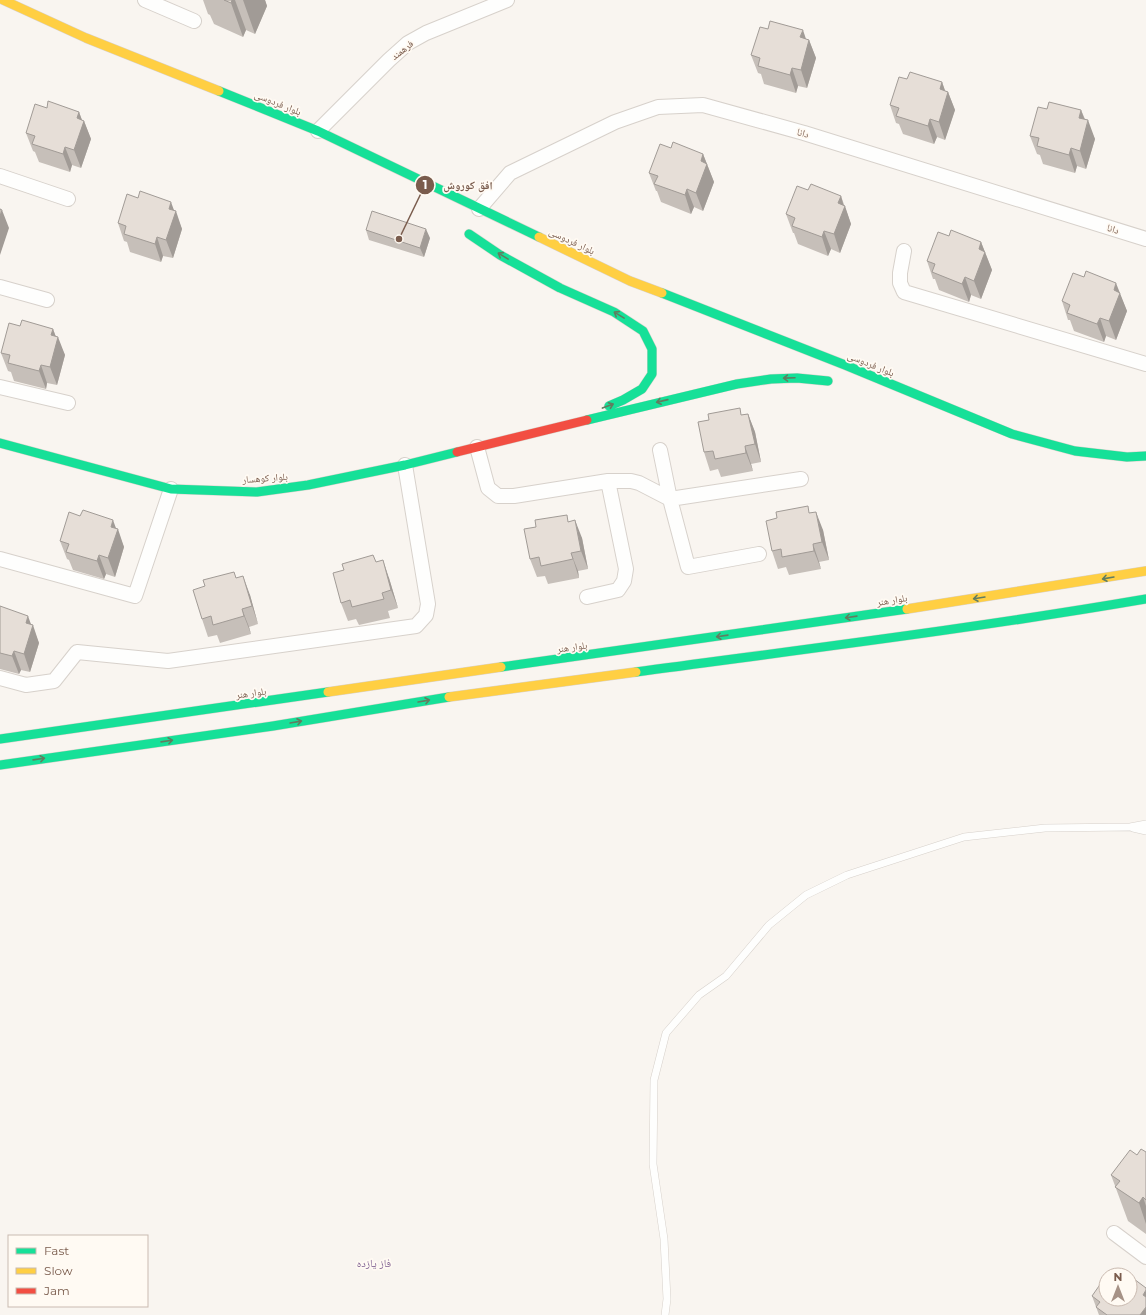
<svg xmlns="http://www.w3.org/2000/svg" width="1146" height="1315" font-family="Montserrat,'Noto Naskh Arabic',sans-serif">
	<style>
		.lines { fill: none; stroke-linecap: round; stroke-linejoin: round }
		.lane-casing { stroke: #d7d1cb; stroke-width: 8 }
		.street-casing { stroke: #d7d1cb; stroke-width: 16 }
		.fast-casing { stroke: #d9d2cb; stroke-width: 10 }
		.slow-casing { stroke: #d9d2cb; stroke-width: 10 }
		.jam-casing { stroke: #d9d2cb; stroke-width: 10 }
		.lane { stroke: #fefefd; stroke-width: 7 }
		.street { stroke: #fefefd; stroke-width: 14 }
		.fast { stroke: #16e098; stroke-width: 9 }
		.slow { stroke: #ffcf43; stroke-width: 9 }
		.jam { stroke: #f24e42; stroke-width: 9 }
		.wall { fill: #c6bfb9 }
		.shaded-wall { fill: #a19b96 }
		.building { fill: #e6ded7; stroke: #a19b96 }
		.oneway { stroke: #617d60 }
		.labels { text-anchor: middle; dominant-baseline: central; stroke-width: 3.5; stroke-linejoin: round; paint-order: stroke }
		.street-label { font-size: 10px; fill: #7a5c4d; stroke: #fffaf3 }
		.neighbourhood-label { font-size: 11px; fill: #846695; stroke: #fffaf3 }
		.leader { fill: none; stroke: #7a5c4d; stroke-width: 1.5 }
		.callout-dot { fill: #7a5c4d; stroke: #fffaf3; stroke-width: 1.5 }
		.mark-label { font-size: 12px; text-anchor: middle; font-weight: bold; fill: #fff }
		.callout-label { font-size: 11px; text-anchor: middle; font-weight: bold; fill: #7a5c4d; stroke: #fffaf3; stroke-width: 3.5; stroke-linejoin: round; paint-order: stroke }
	</style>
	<rect width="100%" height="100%" fill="#f9f5f0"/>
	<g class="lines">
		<defs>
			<path id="lane" d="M1133 828 1146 831
				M665 1315 667 1299 664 1239 653 1164 654 1080 666 1033 699 995 726 976 769 925 806 895 847 875 964 837 1045 828 1130 827 1146 824"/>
			<path id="street" d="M145 0 194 21
				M318 131 389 60 408 43 426 33 507 0
				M0 176 68 199
				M479 209 510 173 615 122 658 107 703 105 804 133 1146 239
				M904 251 900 273V283L904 292 1146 364
				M0 287 47 300
				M0 387 68 403
				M477 447 488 488 498 496H514L608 481H631L639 483 670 499 801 479
				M660 450 670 499 688 567 759 554
				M0 559 135 596 171 489
				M587 597 618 590 624 581 626 569 608 481
				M0 678 26 685 54 681 77 652 168 661 416 626 426 615 428 604 405 465
				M1114 1233 1146 1257"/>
			<path id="fast" d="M219 91 318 131 539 237
				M469 234 500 255 560 288 614 312 643 331 652 349V374L642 389 623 400 609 406
				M662 293 845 365 1012 434 1075 451 1127 457 1146 456
				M587 420 737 384 771 379 797 378 828 381
				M0 443 171 489 257 492 308 485 405 465 457 452
				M501 667 907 609
				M636 672C806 649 977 628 1146 599
				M0 739 328 692
				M0 765 273 726 449 697"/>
			<path id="slow" d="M3 0 86 38 219 91
				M539 237 630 281 662 293
				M907 609 1146 571
				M328 692 501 667
				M449 697 636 672"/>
			<path id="jam" d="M457 452 587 420"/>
		</defs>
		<use href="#lane" class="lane-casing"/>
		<use href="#street" class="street-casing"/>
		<use href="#fast" class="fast-casing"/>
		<use href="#slow" class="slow-casing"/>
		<use href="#jam" class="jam-casing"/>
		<use href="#lane" class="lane"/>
		<use href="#street" class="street"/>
		<use href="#fast" class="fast"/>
		<use href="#slow" class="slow"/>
		<use href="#jam" class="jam"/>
	</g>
	<path class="wall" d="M203 0H265L267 6 255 34 246 30 243 37 214 24 210 15 208 14Z
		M806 39 809 40 816 58 807 88 798 86 796 93 764 84 761 74 758 73 751 55Z
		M907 79 942 82 945 91 948 92 955 110 945 140 937 137 934 144 903 134 899 124 896 123 890 105Z
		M47 108 79 112 82 120 84 121 91 139 81 168 72 165 70 172 39 162 35 152 33 151 26 133Z
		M1047 109 1081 110 1085 119 1095 139 1086 169 1077 166 1075 173 1043 164 1040 155 1037 154 1030 136Z
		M671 148 703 154 714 182 703 211 694 207 691 214 661 202 657 191H656L649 173Z
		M841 196 851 224 840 253 831 249 828 256 798 244 794 233H793L786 214Z
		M174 210 182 229 173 258 163 256 161 262 130 252 127 242 124 241 118 223Z
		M366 230 430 238 424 257 369 240Z
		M949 236 981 242 992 270 981 299 971 295 969 302 939 290 935 279H933L927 261Z
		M1119 292 1127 311 1116 340 1106 336 1104 342 1074 331 1070 320H1068L1062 301Z
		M20 326 53 329 56 337 65 355 57 385 47 383 46 389 14 381 11 372 8 371 1 353Z
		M748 414 755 432 761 462 751 464 753 471 721 477 718 469 710 471 704 452 742 415Z
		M810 513 823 530 829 560 819 562 821 569 789 575 786 567 778 569 772 551Z
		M569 522 582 538 588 569 578 571 579 578 548 584 545 576 537 577 530 559Z
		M116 528 124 547 115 577 106 574 104 579 73 570 69 560 67 559 60 541Z
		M373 555 376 562 389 578 398 608 388 611 390 618 359 625 356 619 348 621 341 603 344 570Z
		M234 572 236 578 250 595 258 624 249 627 251 634 220 643 217 635 208 637 202 619 205 586Z
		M0 606 31 624 39 643 30 672 21 670 19 674 0 669Z
		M1146 1152V1234L1128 1221 1111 1175 1137 1155Z
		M1092 1296 1146 1315H1099Z"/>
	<path class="shaded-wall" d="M232 0H235L246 30 243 37 231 3Z
		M243 0H265L267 6 255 34Z
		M803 30 808 45 809 40 816 58 807 88 801 70 800 37Z
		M792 68 798 86 796 93 790 75Z
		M942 82 947 96 948 92 955 110 945 140 939 122 940 89Z
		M1081 110 1087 126 1088 120 1095 139 1086 169 1080 151 1079 118Z
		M79 112 83 123 84 121 91 139 81 168 74 150 77 118Z
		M930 119 937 137 934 144 928 126Z
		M65 147 72 165 70 172 63 154Z
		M1071 148 1077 166 1075 173 1069 155Z
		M703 154 714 182 703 211 696 193 701 161Z
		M687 189 694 207 691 214 685 195Z
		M841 196 844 207 845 206 851 224 840 253 834 234 838 203Z
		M171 202 175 213 176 211 182 229 173 258 166 240 169 209Z
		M0 208 1 212 2 210 9 228 0 255Z
		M426 229 430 238 424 257 420 248Z
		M824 231 831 249 828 256 822 237Z
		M157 237 163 256 161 262 155 244Z
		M981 242 992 270 981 299 974 281 979 249Z
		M965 277 971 295 969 302 962 284Z
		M1116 283 1127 311 1116 340 1109 321 1114 290Z
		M1100 318 1106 336 1104 342 1097 324Z
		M53 329 57 340 58 337 65 355 57 385 50 367 51 335Z
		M41 365 47 383 46 389 39 371Z
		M748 414 755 432 761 462 755 444Z
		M745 446 751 464 753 471 746 453Z
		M816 512 823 530 829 560 822 542Z
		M113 520 117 531 118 529 124 547 115 577 108 558 111 527Z
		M575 520 582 538 588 569 581 551Z
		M813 544 819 562 821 569 814 551Z
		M571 553 578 571 579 578 573 559Z
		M99 555 106 574 104 579 97 561Z
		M383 560 389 578 398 608 391 590Z
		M243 576 250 595 258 624 252 606Z
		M242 609 249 627 251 634 244 616Z
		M28 616 32 627 33 625 39 643 30 672 24 654 26 623Z
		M14 651 21 670 19 674 12 656Z
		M1143 1197 1146 1206V1224L1139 1203Z
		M1146 1290V1304L1143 1295Z
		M1146 1307V1315H1140Z"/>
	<path class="building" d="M224 0H232L231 3Z
		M770 21 803 30 800 37 809 40 801 70 792 68 790 75 758 66 760 58 751 55 760 27 768 29Z
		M910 72 942 82 940 89 948 92 939 122 930 119 928 126 896 116 899 108 890 105 899 77 907 79Z
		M48 101 79 112 77 118 84 121 74 150 65 147 63 154 32 144 35 136 26 133 35 104 47 108Z
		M1049 102 1081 110 1079 118 1088 120 1080 151 1071 148 1069 155 1037 146 1039 138 1030 136 1038 107 1047 109Z
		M673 142 703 154 701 161 707 164 696 193 687 189 685 195 654 184 658 176 649 173 660 144 671 148Z
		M811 184 841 196 838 203 845 206 834 234 824 231 822 237 792 226 795 218 786 214 797 186 808 190Z
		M140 191 171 202 169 209 176 211 166 240 157 237 155 244 124 234 126 226 118 223 127 194 138 198Z
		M0 209 2 210 0 216Z
		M372 211 426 229 420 248 366 230Z
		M951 230 981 242 979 249 985 252 974 281 965 277 962 284 932 272 935 264 927 261 938 232 949 236Z
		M1086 271 1116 283 1114 290 1120 293 1109 321 1100 318 1097 324 1067 313 1070 305 1062 301 1073 273 1084 277Z
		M22 320 53 329 51 335 58 337 50 367 41 365 39 371 8 363 10 355 1 353 9 323 20 326Z
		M740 408 741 415 748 414 755 444 745 446 746 453 715 459 713 451 704 452 698 422 709 420 708 414Z
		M808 506 809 513 816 512 822 542 813 544 814 551 782 557 781 549 772 551 766 521 777 518 776 512Z
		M83 510 113 520 111 527 118 529 108 558 99 555 97 561 66 552 69 544 60 541 69 512 80 516Z
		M567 515 568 522 575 520 581 551 571 553 573 559 541 566 539 557 530 559 524 529 536 527 535 520Z
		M373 555 376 562 383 560 391 590 382 593 384 599 352 607 350 600 341 603 333 573 344 570 342 564Z
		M234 572 236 578 243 576 252 606 242 609 244 616 213 625 211 616 202 619 193 590 205 586 203 580Z
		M0 606 28 616 26 623 33 625 24 654 14 651 12 656 0 653Z
		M1141 1149 1146 1152V1200L1143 1197 1139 1203 1115 1187 1120 1181 1111 1175 1130 1150 1137 1155Z
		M1110 1270 1116 1275H1107Z
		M1122 1270 1129 1275H1118Z
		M1106 1276V1299H1130V1276L1146 1288V1290L1143 1295 1146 1297V1307L1140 1315H1107L1096 1307 1100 1302 1092 1296Z"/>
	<defs><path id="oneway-shaft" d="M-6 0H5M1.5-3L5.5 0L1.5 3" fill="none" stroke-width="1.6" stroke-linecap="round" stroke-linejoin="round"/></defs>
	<g class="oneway">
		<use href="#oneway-shaft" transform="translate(503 256) rotate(-149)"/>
		<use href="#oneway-shaft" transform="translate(619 315) rotate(-149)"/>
		<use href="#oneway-shaft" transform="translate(789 378) rotate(178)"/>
		<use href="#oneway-shaft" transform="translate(662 401) rotate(167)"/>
		<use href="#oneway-shaft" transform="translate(608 406) rotate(-20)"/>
		<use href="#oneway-shaft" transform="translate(1108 578) rotate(170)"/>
		<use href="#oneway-shaft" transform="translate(979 598) rotate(171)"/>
		<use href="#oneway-shaft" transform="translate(851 617) rotate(172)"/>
		<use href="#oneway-shaft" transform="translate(722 636) rotate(172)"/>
		<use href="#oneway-shaft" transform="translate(424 701) rotate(-10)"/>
		<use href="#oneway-shaft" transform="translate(296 722) rotate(-10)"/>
		<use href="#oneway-shaft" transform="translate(167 741) rotate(-8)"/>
		<use href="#oneway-shaft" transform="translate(39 759) rotate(-8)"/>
	</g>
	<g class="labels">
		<g class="street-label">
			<text transform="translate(402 50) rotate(-38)">فرهمند</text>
			<text transform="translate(278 103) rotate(22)">بلوار فردوسی</text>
			<text transform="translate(803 133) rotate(16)">دانا</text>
			<text transform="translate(1113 229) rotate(17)">دانا</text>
			<text transform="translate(572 241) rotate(25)">بلوار فردوسی</text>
			<text transform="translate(871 364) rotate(22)">بلوار فردوسی</text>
			<text transform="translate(265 478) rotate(-4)">بلوار کوهسار</text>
			<text transform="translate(892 600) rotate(-9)">بلوار هنر</text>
			<text transform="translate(572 647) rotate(-8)">بلوار هنر</text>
			<text transform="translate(251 693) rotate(-8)">بلوار هنر</text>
		</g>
		<g class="neighbourhood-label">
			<text x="374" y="1263">فاز یازده</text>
		</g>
	</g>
	<path class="leader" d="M399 239L425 185"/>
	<g class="callout-dot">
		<circle cx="399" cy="239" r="4"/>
		<circle cx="425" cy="185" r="10"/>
	</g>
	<g class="mark-label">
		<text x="425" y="189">1</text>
	</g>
	<g class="callout-label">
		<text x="468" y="189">افق کوروش</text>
	</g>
	<rect x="8" y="1235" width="140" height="72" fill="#fffaf3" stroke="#cabbb1"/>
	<rect x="16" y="1248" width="20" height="6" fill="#16e098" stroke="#cabbb1"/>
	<text x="44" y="1255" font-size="12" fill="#7a5c4d">Fast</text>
	<rect x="16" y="1268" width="20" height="6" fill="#ffcf43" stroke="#cabbb1"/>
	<text x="44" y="1275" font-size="12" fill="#7a5c4d">Slow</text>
	<rect x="16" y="1288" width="20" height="6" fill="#f24e42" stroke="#cabbb1"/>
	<text x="44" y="1295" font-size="12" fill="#7a5c4d">Jam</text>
	<g transform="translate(1118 1287)"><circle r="19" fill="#fffaf3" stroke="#cabbb1"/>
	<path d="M0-3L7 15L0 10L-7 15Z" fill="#a69286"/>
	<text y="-6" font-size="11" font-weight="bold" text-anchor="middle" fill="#7a5c4d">N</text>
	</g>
</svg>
